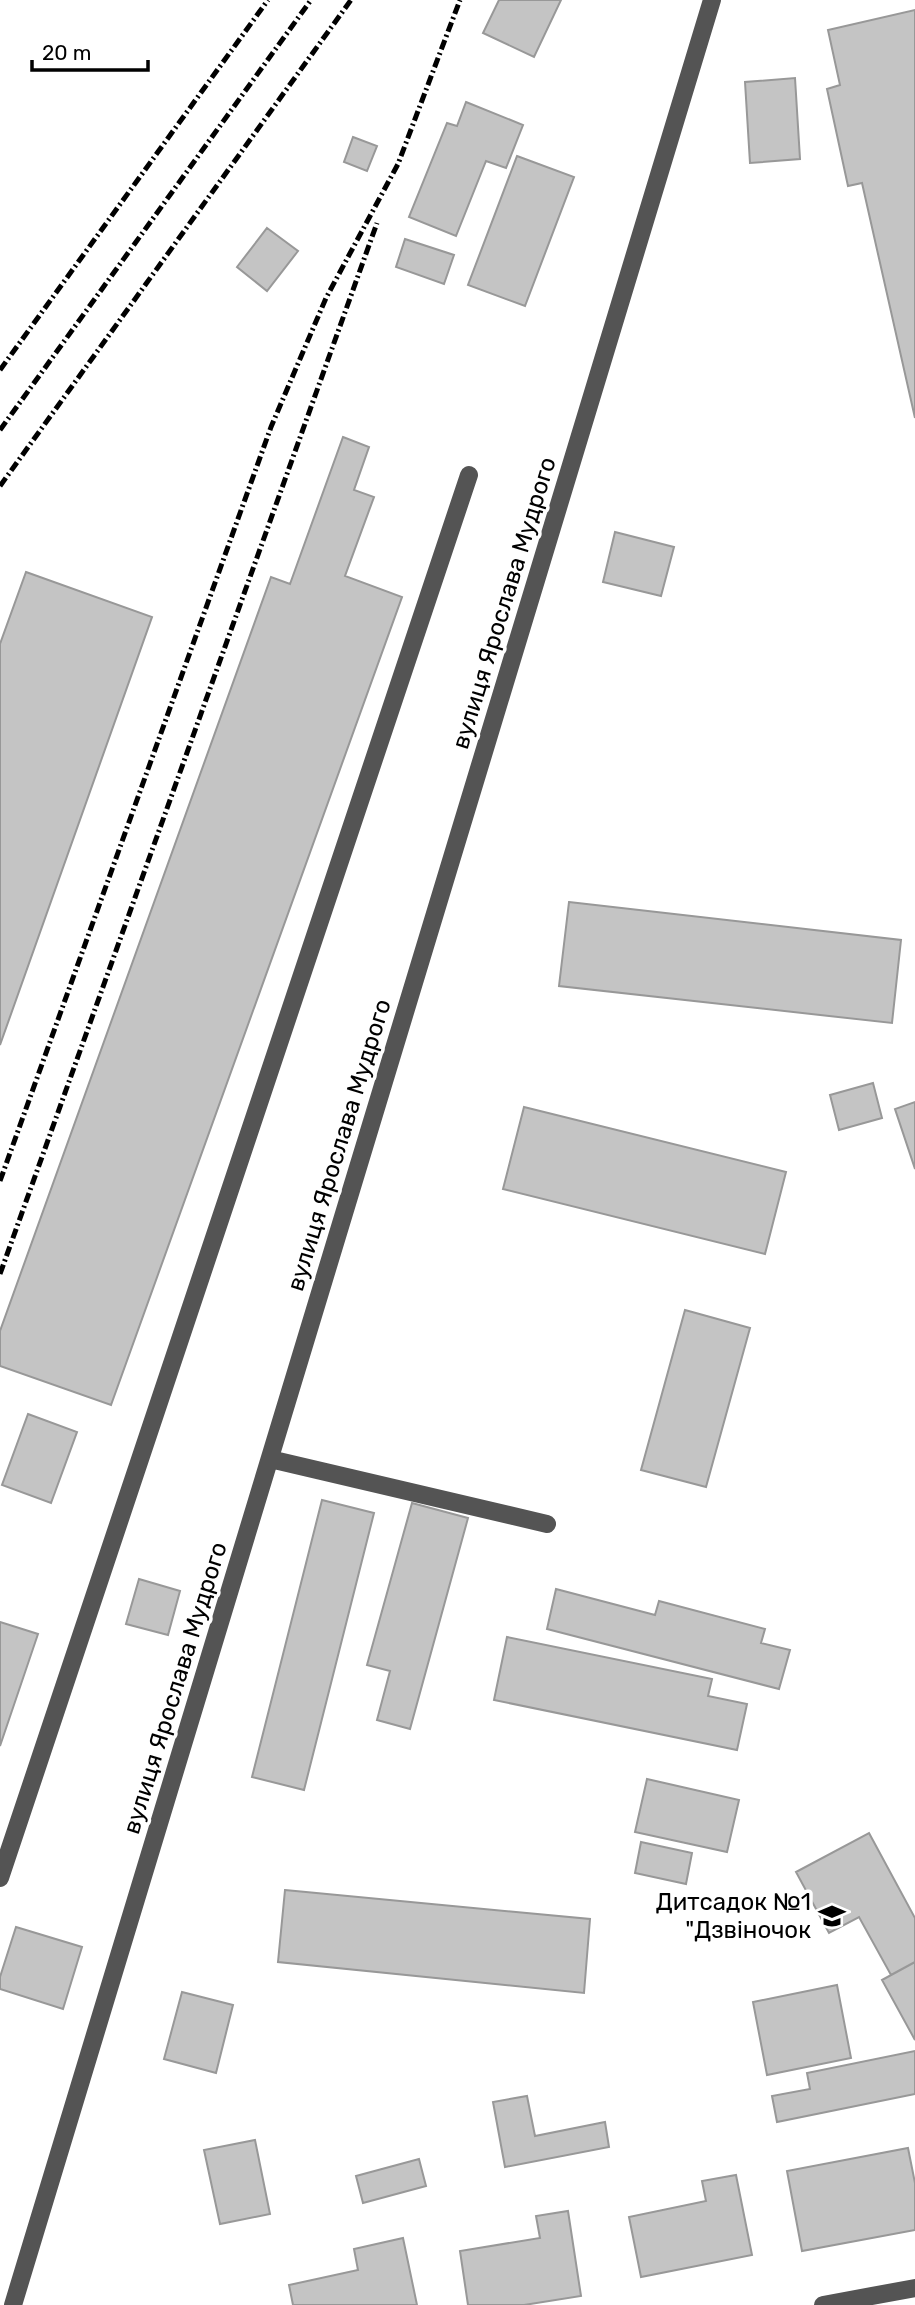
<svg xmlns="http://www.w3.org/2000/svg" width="915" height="2305" font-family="Rubik,sans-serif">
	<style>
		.building { fill: #c4c4c4; stroke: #989898; stroke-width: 2 }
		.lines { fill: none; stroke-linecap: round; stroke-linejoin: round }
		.minor { stroke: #545454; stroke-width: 18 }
		.rail { stroke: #000; stroke-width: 5; stroke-dasharray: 10 3.5 2 3.5; stroke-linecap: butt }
		.labels { text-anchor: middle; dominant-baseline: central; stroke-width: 7; stroke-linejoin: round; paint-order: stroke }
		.street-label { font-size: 24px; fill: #000; stroke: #fff }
		.poi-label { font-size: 24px; fill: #000; stroke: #fff; text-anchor: end }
	</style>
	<rect width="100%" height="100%" fill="#fff"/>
	<path class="building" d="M499 0H561L534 57 483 33Z
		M915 10V418L862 183 848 186 827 89 840 85 828 30Z
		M795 78 800 159 750 163 745 82Z
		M466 102 523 125 506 168 486 161 456 236 409 217 447 123 457 126Z
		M353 137 377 146 367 171 344 162Z
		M517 156 574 177 525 306 468 285Z
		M267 228 298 251 267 291 237 267Z
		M405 239 454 255 444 284 396 267Z
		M343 437 369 447 354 490 374 497 345 576 402 597 111 1405 0 1366V1331L271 577 290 584Z
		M615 532 674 547 661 596 603 582Z
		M26 572 152 617 0 1045V644Z
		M569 902 901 940 892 1023 559 986Z
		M873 1083 882 1118 839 1130 830 1095Z
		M915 1102V1169L895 1109Z
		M524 1107 786 1172 765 1254 503 1189Z
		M685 1310 750 1328 706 1487 641 1470Z
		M28 1414 77 1432 51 1503 2 1485Z
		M322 1500 374 1513 304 1790 252 1777Z
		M412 1503 468 1518 410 1729 377 1720 390 1671 367 1665Z
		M139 1579 180 1591 168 1635 126 1624Z
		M556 1589 655 1615 659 1601 765 1629 761 1643 790 1650 779 1689 547 1629Z
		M0 1622 38 1634 0 1746Z
		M507 1637 712 1679 708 1696 747 1704 737 1750 494 1700Z
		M647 1779 739 1800 727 1852 635 1832Z
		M869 1833 915 1918V1962L891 1975 859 1917 829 1933 796 1872Z
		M641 1842 692 1853 686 1884 635 1873Z
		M285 1890 590 1919 584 1993 278 1962Z
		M16 1927 82 1947 63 2009 0 1989V1977Z
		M915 1962V2040L882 1980Z
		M837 1985 851 2058 767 2075 753 2002Z
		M182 1992 233 2005 216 2073 164 2059Z
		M915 2051V2094L777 2122 772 2096 810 2089 807 2073Z
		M527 2096 535 2136 605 2122 609 2147 505 2167 493 2102Z
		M255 2140 270 2214 220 2224 204 2150Z
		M908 2148 915 2183V2230L802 2251 787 2171Z
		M419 2159 426 2186 363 2203 356 2176Z
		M736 2175 752 2255 641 2277 629 2217 706 2201 702 2181Z
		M568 2211 581 2296 524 2305H468L460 2251 540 2238 536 2216Z
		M403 2238 417 2305H293L289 2285 358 2270 354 2249Z"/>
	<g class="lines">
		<path class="minor" d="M270 1459 547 1524
			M0 1878 469 475
			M13 2305 712 0
			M823 2305 915 2288"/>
		<path class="rail" d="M0 370 268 0
			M0 430 311 0
			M0 486 351 0
			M0 1181 271 427 326 298 398 164 460 0
			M0 1274 377 223"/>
	</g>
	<defs>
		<symbol id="school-bare" viewBox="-9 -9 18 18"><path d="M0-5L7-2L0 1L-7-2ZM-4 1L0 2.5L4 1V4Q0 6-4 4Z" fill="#000" stroke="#fff" stroke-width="2.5" paint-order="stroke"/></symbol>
	</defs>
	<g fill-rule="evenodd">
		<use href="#school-bare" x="813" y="1897" width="38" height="38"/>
	</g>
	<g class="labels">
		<g class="street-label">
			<text transform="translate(504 603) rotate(-73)">вулиця Ярослава Мудрого</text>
			<text transform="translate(339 1145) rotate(-73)">вулиця Ярослава Мудрого</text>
			<text transform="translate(175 1688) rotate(-73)">вулиця Ярослава Мудрого</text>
		</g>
		<g class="poi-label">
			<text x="811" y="1902">Дитсадок №1<tspan x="811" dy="28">"Дзвіночок</tspan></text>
		</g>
	</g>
	<path d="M32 60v10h116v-10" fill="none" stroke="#000000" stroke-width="3.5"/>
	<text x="42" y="60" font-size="21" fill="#000000" stroke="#ffffff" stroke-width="5" paint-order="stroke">20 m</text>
</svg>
